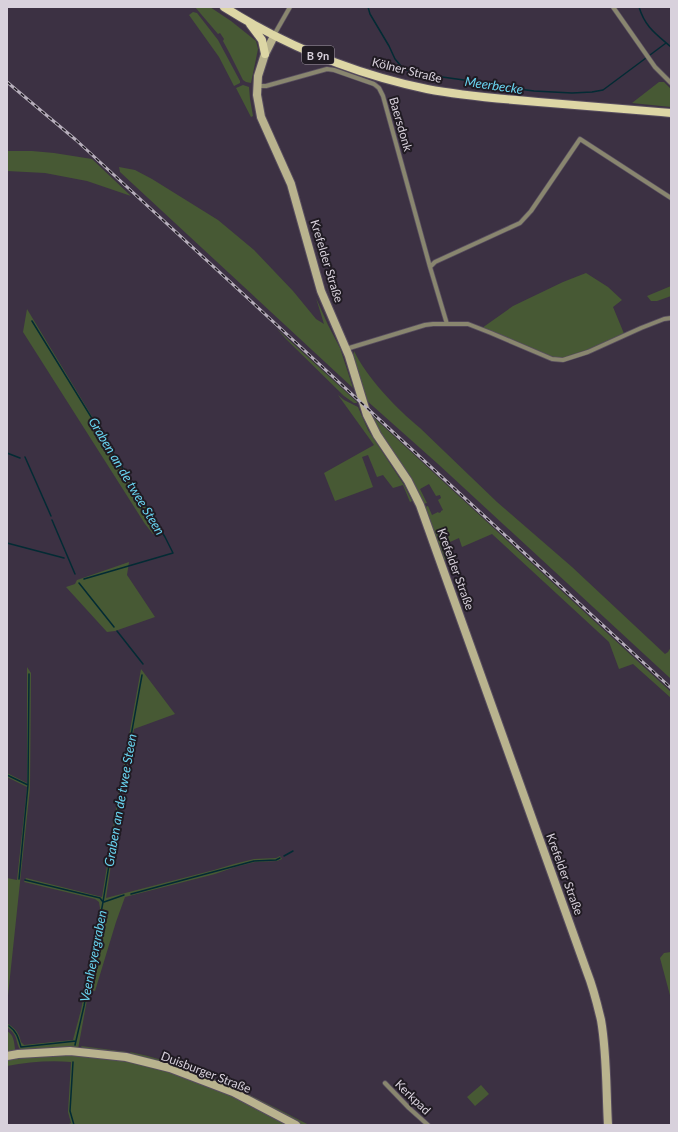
<svg xmlns="http://www.w3.org/2000/svg" width="678" height="1132" font-family="Lato,sans-serif">
	<style>
		.green { fill: #475934 }
		.lines { fill: none; stroke-linecap: round; stroke-linejoin: round }
		.stream { stroke: #032b34; stroke-width: 1.5 }
		.minor-casing { stroke: #584e5f; stroke-width: 5.5 }
		.secondary-casing { stroke: #584e5f; stroke-width: 10 }
		.primary-casing { stroke: #584e5f; stroke-width: 10 }
		.minor { stroke: #89866f; stroke-width: 4 }
		.secondary { stroke: #b9b38e; stroke-width: 8 }
		.primary { stroke: #ddd6a5; stroke-width: 8 }
		.rail-casing { stroke: #b6aebb; stroke-width: 3 }
		.rail { stroke: #201b23; stroke-width: 1.5; stroke-dasharray: 4.5; stroke-linecap: butt }
		.labels { text-anchor: middle; dominant-baseline: central; stroke-width: 4; stroke-linejoin: round; paint-order: stroke }
		.shield { fill: #201b23; stroke: #a19aa4; stroke-width: 1 }
		.shield-label { font-size: 11px; font-weight: bold; fill: #d8d1dc }
		.street-label { font-size: 12px; fill: #d8d1dc; stroke: #201b23 }
		.water-label { font-size: 13px; font-style: italic; fill: #68d3ef; stroke: #201b23 }
	</style>
	<rect width="100%" height="100%" fill="#3c3143"/>
	<path class="green" d="M195 7H210L231 21 256 41 258 49 251 83 246 82 243 80 230 54 223 41 224 39 220 33 218 34Z
		M193 12 197 13 218 40 240 81V83L234 86 219 57 189 15Z
		M659 82H664L671 89V107L632 103Z
		M243 85 249 87 250 99 253 116 251 117 236 88Z
		M7 151H32L54 153 92 159 131 196 87 181 45 173 7 171Z
		M119 167 135 170 152 179 218 220 254 250 293 291 316 319 324 324 316 298 328 325 340 348 353 388 120 172Z
		M586 273 608 287 622 300 613 307 625 336C602 346 577 360 552 359L482 328 513 306 563 282Z
		M671 286V296L657 301H651L647 296Z
		M27 309 154 519 161 528 153 534 145 524 23 332Z
		M277 329 357 402V403H354L344 396 287 340Z
		M354 351C367 378 397 409 420 428L497 502 572 567 665 654 668 652 671 647V679L438 464 365 399 353 357Z
		M338 395 344 400 358 407 368 430 404 485 412 501 410 502 403 485 393 488 383 475 377 477 368 455 362 457 373 487 335 501 324 473 374 445Z
		M369 413 671 692V698L633 664 619 669 609 642 492 534 462 547 459 538 441 546 446 560H444L425 507 428 506 432 515 438 512 439 513 441 512V511L443 510 438 500 441 498 440 495 436 496 429 484 420 489 427 503 423 504 382 438Z
		M129 562 127 575 155 617 115 631 107 632 66 587 75 584 77 580Z
		M27 667 31 673 30 788 7 1005V878L17 880 27 787 7 777V773L27 783Z
		M141 669 175 714 134 729 121 798 106 898 214 870 234 864 254 859 276 858 280 856 282 859 277 861 255 862 235 867 215 874 125 897 116 922 95 991 89 989 78 1049 22 1052C14 1043 20 1037 8 1028V1024C16 1029 19 1033 21 1042L24 1045 73 1040 81 1010 100 908 99 902 95 899 24 882 26 878 102 897 118 797Z
		M671 952V999L660 958 664 953Z
		M7 1031C14 1035 14 1042 15 1049L13 1053 7 1054Z
		M81 1046 127 1052 124 1055 83 1049Z
		M130 1052C194 1065 251 1095 309 1125H302L254 1100 132 1056Z
		M71 1054C87 1056 104 1056 120 1059 181 1070 236 1097 291 1125H67L71 1123 68 1112 71 1062C50 1060 28 1062 7 1066V1059Z
		M481 1085 489 1094 475 1106 467 1097Z"/>
	<g class="lines">
		<path class="stream" d="M368 7 370 14 389 46 395 59 401 66 409 71 435 76 471 81 480 84 534 91 572 93 592 92 603 90 646 58
			M639 7C645 27 656 34 671 47
			M650 55 666 43
			M32 321 165 537 173 553 84 579
			M7 453 20 458
			M25 457 51 516
			M52 520 75 574
			M7 543 64 558
			M79 583 114 627
			M117 631 143 664
			M7 775 28 785 19 879
			M28 785 29 674
			M284 856 293 851
			M25 880 100 898 103 902 84 1006 75 1045
			M131 894 254 861 276 860 280 858
			M103 902 120 797 142 675
			M104 902 124 895
			M9 1026C17 1032 18 1037 21 1047L76 1041
			M73 1062 70 1111 74 1125"/>
		<defs>
			<path id="minor" d="M613 7 655 67 671 83
				M274 35 290 7
				M257 86H266L327 69 334 70 374 84 379 88 383 96 430 267
				M447 324 430 267 435 262 520 223 531 211 580 139 671 198
				M346 349 425 325 433 324H468L491 333 552 359 563 360 588 352 641 328 664 319 671 318
				M385 1083 409 1108 428 1125"/>
			<path id="secondary" d="M274 36 265 54 258 76 257 95 261 117 291 184 321 291 349 356 367 415 377 435 408 481 420 505 587 972C593 987 597 1003 601 1020 607 1054 606 1090 608 1125
				M7 1056 18 1054 70 1051 126 1057 170 1068 233 1092 296 1125"/>
			<path id="primary" d="M224 7C286 46 355 74 427 89 464 96 501 99 538 102 583 106 627 109 671 113
				M250 24 262 40 265 54"/>
		</defs>
		<use href="#minor" class="minor-casing"/>
		<use href="#secondary" class="secondary-casing"/>
		<use href="#primary" class="primary-casing"/>
		<use href="#minor" class="minor"/>
		<use href="#secondary" class="secondary"/>
		<use href="#primary" class="primary"/>
		<defs>
			<path id="rail" d="M7 82 76 140 671 688"/>
		</defs>
		<use href="#rail" class="rail-casing"/>
		<use href="#rail" class="rail"/>
	</g>
	<g class="labels">
		<rect class="shield" x="302" y="46" width="32" height="18" rx="3"/>
		<g class="shield-label">
			<text x="318" y="55">B 9n</text>
		</g>
		<g class="street-label">
			<text transform="translate(407 70) rotate(14)">Kölner Straße</text>
			<text transform="translate(401 124) rotate(74)">Baersdonk</text>
			<text transform="translate(327 261) rotate(73)">Krefelder Straße</text>
			<text transform="translate(456 569) rotate(70)">Krefelder Straße</text>
			<text transform="translate(565 874) rotate(70)">Krefelder Straße</text>
			<text transform="translate(206 1072) rotate(21)">Duisburger Straße</text>
			<text transform="translate(413 1097) rotate(44)">Kerkpad</text>
		</g>
		<g class="water-label">
			<text transform="translate(494 85) rotate(8)">Meerbecke</text>
			<text transform="translate(127 476) rotate(59)">Graben an de twee Steen</text>
			<text transform="translate(120 800) rotate(-80)">Graben an de twee Steen</text>
			<text transform="translate(93 956) rotate(-79)">Veenheyergraben</text>
		</g>
	</g>
	<rect width="678" height="1132" fill="none" stroke="#d8d1dc" stroke-width="16"/>
</svg>
